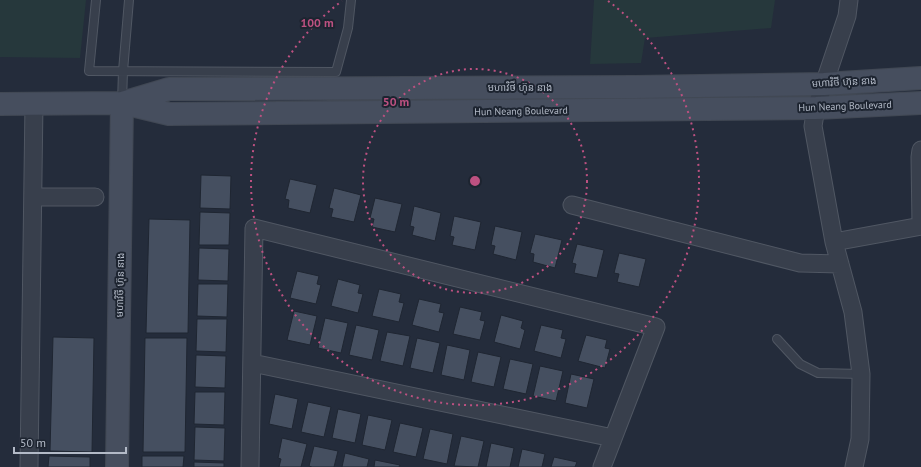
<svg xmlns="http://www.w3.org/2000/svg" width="921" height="467" font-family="'PT Sans','Noto Sans Khmer',sans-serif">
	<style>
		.green { fill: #26383c }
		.building { fill: #454f60; stroke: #1f2632 }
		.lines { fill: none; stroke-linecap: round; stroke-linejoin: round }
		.lane-casing { stroke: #505763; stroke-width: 10 }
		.street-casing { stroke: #505763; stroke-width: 19 }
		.secondary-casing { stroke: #414854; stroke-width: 24 }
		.lane { stroke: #383f4c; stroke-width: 8 }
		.street { stroke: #383f4c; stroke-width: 17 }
		.secondary { stroke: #464e5e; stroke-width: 22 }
		.ring { fill: none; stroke: #bd5181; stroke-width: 2; stroke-dasharray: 2 4 }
		.labels { text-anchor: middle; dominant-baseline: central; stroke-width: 4; stroke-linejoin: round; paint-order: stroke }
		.street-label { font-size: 10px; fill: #b3bac7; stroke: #1d2430 }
		.centre { fill: #bd5181; stroke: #1d2430; stroke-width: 2 }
		.ring-label { font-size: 12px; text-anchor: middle; font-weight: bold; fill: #bd5181; stroke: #1d2430; stroke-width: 4; stroke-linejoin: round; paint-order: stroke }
	</style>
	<rect width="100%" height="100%" fill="#242c3b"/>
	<path class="green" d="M0 0H86L80 58 0 57Z
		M594 0H775L771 28 645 38 641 63 590 64Z"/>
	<path class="building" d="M201 175 231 176 230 209 200 208Z
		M290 179 317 185 310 213 288 208 289 200 285 199Z
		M334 188 361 195 354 222 331 217 333 209 329 208Z
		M375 198 402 204 395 232 372 227 374 219 370 218Z
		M414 206 441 213 435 241 412 235 414 227 410 226Z
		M200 212 230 213 229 245H199Z
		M454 216 481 222 475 250 452 245 454 237 450 236Z
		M149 219 190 220 188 333H146Z
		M495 226 522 232 516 260 493 254 495 246 491 245Z
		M535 234 562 240 555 268 533 262 534 254 530 253Z
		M577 244 604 250 597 278 574 273 576 264 572 263Z
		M199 248 229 249 228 281 198 280Z
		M619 253 646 259 639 287 617 282 619 274 614 273Z
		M297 271 319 276 317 284 321 285 316 304 290 298Z
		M338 279 360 285 358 293 363 294 358 313 331 306Z
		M198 284H228L227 317 197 316Z
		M379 289 401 294 399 302 404 303 399 322 372 316Z
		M419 299 441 304 439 312 444 313 439 332 412 325Z
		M460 307 482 312 480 320 485 321 480 340 453 334Z
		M294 311 317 316 310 345 287 340Z
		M501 315 523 321 521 328 525 330 520 349 494 342Z
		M325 318 348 323 341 353 318 348Z
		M197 319H227L226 352 196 351Z
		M356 325 379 330 372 360 349 355Z
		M541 325 563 330 561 338 566 339 561 358 534 351Z
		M387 332 410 336 403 366 380 361Z
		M586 335 607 340 605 348 610 349 605 368 578 361Z
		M53 337 94 338 92 452 50 451Z
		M145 338H187L185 452H143Z
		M417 338 440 343 433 373 410 368Z
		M447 345 470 350 464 380 441 375Z
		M478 352 501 357 494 387 471 382Z
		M196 355 226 356 225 388 195 387Z
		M510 359 533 364 526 394 503 389Z
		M540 366 563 371 556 401 533 396Z
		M571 374 594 379 587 408 565 403Z
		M195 392H225L224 425 194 424Z
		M275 394 298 399 292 429 269 424Z
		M308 402 331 407 324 437 301 432Z
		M338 409 361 414 355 443 332 438Z
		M368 415 392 420 385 450 362 445Z
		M400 423 423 428 416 457 393 452Z
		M195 427 225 428 224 461 194 460Z
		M430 429 453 434 447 464 423 459Z
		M461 436 484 441 478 467 454 466Z
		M282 438 307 444 301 467H279L281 459 278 458Z
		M491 443 514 448 510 467H486Z
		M314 446 338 451 334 467H312L309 466Z
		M522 449 545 454 542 467H518Z
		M345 453 369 459 367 467H342Z
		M49 456 90 457V467H48Z
		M142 456H184L183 467H142Z
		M554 457 577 462 575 467H551Z
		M375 460 400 465 399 467H374Z
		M194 462 224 463V467H194Z"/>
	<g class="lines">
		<defs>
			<path id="lane" d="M96 0 89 71 336 72 348 28 351 0
				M122 102 123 71 129 0
				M777 339 800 364 818 373 861 374"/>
			<path id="street" d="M849 0 847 16 816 108 813 126 834 242 853 312 861 374 860 439 854 467
				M33 197H95
				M572 205 800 263 840 264
				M921 225 920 157 921 150
				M834 242 921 226
				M252 363 613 438
				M29 467 34 103
				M250 467 254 228 656 327 602 467"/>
			<path id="secondary" d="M123 103 169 114 816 108 921 103
				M0 104 122 103 169 89 635 87 824 84 921 78
				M117 467 122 103"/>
		</defs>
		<use href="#lane" class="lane-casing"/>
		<use href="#street" class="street-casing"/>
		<use href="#secondary" class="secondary-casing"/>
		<use href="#lane" class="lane"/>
		<use href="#street" class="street"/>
		<use href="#secondary" class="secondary"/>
	</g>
	<g class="ring">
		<circle cx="475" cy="181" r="112"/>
		<path d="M608 1A224 224 0 1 1 342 1"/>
	</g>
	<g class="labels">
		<g class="street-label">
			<text transform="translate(844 82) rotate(-3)">មហាវិថី ហ៊ុន នាង</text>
			<text x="520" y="87">មហាវិថី ហ៊ុន នាង</text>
			<text transform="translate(845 106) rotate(-2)">Hun Neang Boulevard</text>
			<text transform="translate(521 111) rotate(-1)">Hun Neang Boulevard</text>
			<text transform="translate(120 285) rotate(-89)">មហាវិថី ហ៊ុន នាង</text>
		</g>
	</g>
	<circle cx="475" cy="181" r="6" class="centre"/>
	<g class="ring-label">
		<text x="317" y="27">100 m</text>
		<text x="396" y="106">50 m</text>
	</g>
	<path d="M14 447v6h112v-6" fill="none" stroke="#b3bac7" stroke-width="2"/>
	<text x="20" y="447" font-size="12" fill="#b3bac7" stroke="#1d2430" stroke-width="3" paint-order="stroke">50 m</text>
</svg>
